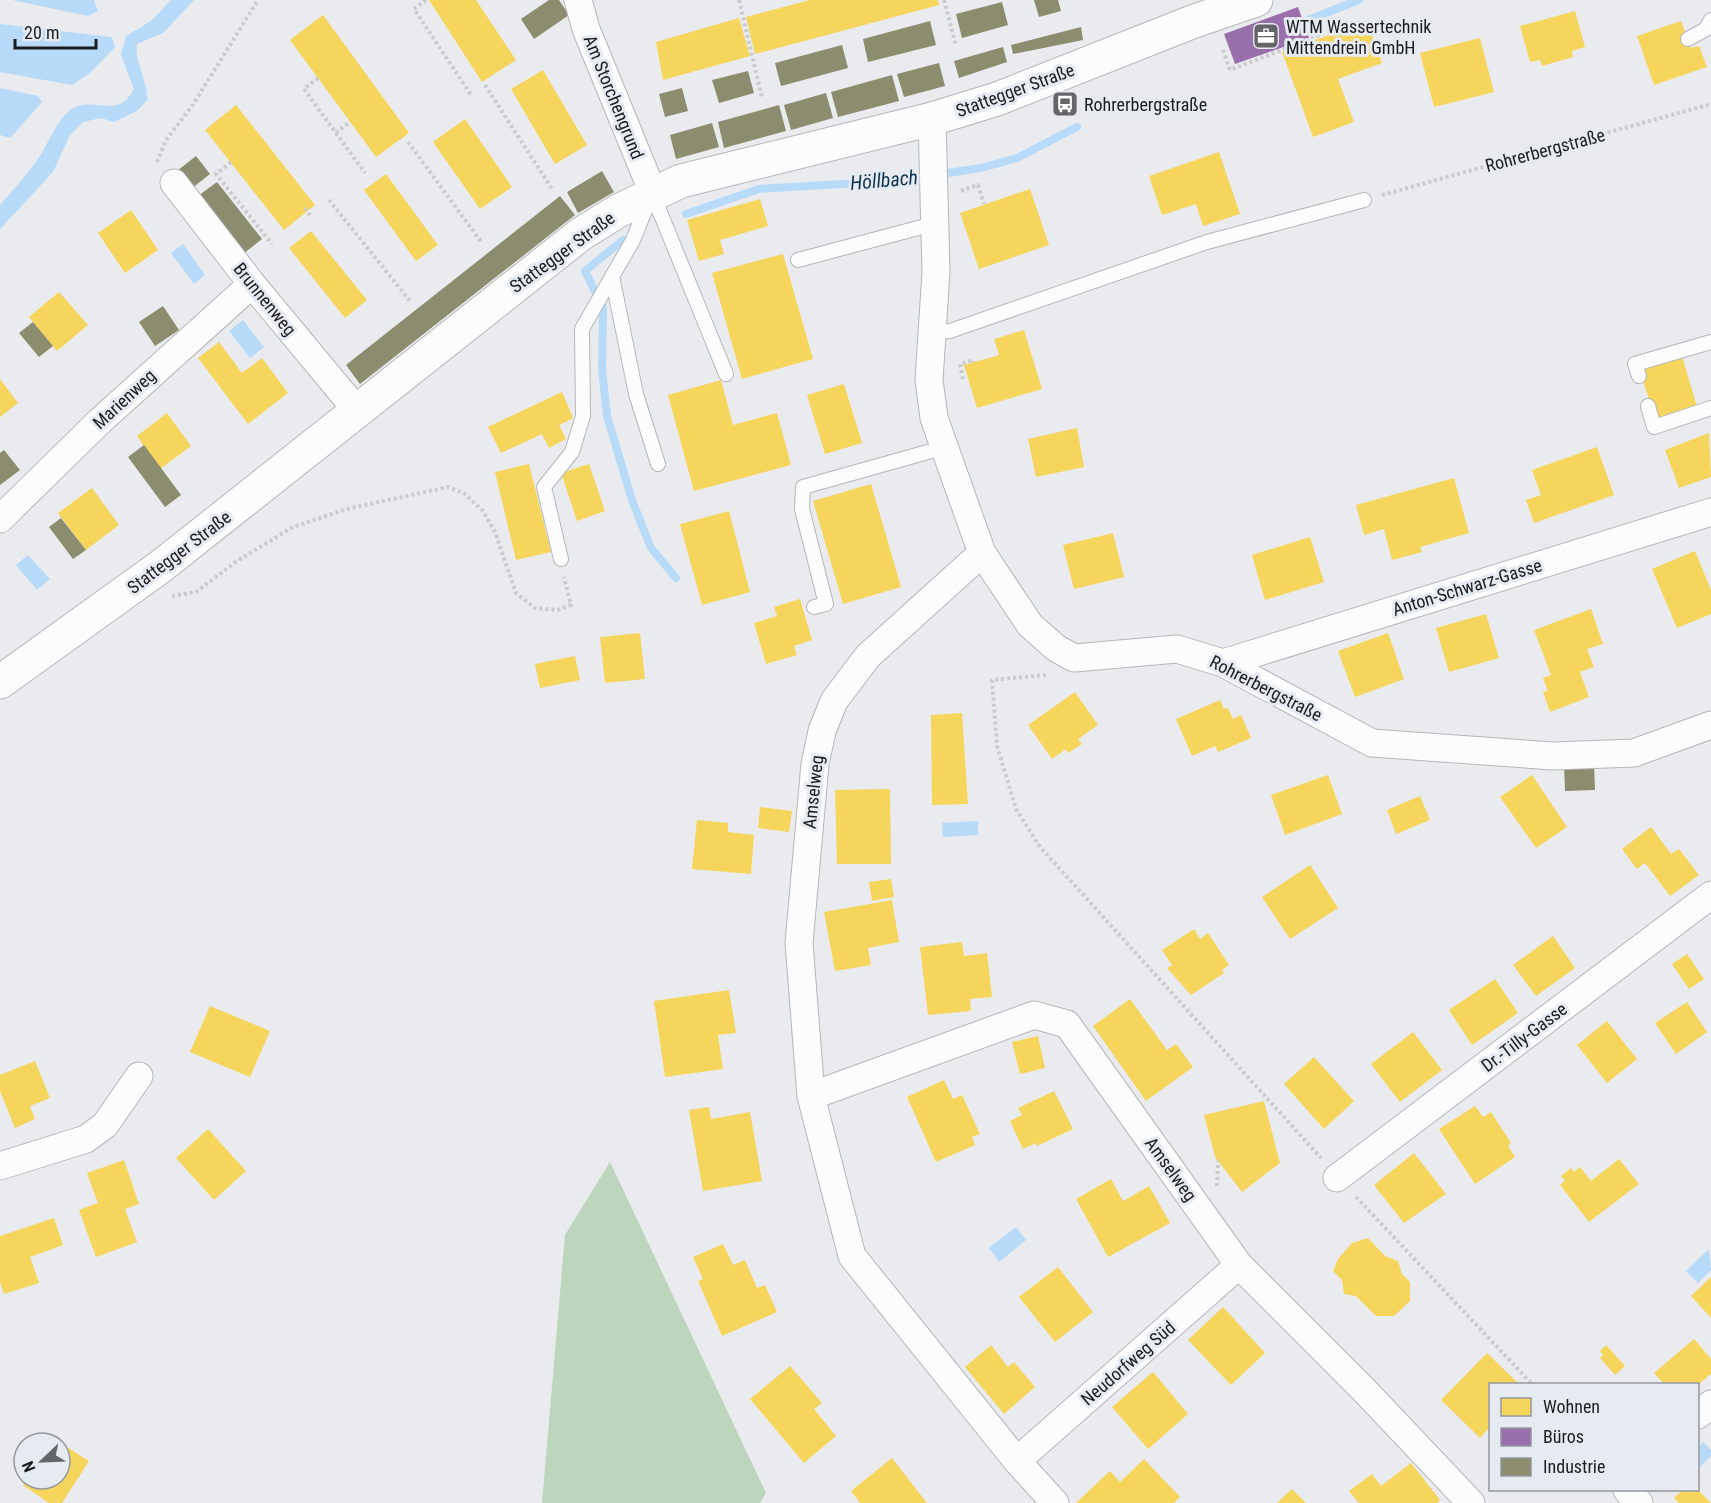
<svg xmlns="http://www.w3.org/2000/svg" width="1711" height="1503" font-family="'Roboto Condensed',sans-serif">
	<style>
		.forest { fill: #bdd5bc }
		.water { fill: #b7daf9 }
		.homes { fill: #f6d55c }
		.offices { fill: #9970ab }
		.industry { fill: #8c8c6e }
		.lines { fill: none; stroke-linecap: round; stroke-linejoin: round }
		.stream { stroke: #b7daf9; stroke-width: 8 }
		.service-casing { stroke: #b4b6b8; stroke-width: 16 }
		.minor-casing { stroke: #b4b6b8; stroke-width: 29 }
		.secondary-casing { stroke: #b4b6b8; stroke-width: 35 }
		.path { stroke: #cacbcc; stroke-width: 4; stroke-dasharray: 3 3; stroke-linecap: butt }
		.service { stroke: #fcfcfc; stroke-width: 14 }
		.minor { stroke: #fcfcfc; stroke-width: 27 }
		.secondary { stroke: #fcfcfc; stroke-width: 33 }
		.labels { text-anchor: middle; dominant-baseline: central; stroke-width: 6; stroke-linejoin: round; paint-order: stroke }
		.poi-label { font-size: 18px; fill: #1c1d1f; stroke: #e6eaf1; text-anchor: start }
		.street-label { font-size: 18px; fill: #1c1d1f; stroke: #e6eaf1 }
		.water-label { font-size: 20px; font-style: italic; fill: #0e3551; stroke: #e6eaf1 }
	</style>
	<rect width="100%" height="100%" fill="#e9ebee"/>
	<path class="forest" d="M610 1162 766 1493 760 1503H542L565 1235Z"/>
	<path class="water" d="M12 0H94L98 11 88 16Z
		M171 0H194L163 33 137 44C133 58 148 81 147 100L137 111 114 122 101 118 83 122 70 135 53 172 0 229V205C12 191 25 177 36 162 47 147 55 123 69 111 92 93 117 122 134 89L121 55 126 36 151 21Z
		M0 24 112 37 115 47 90 73 72 85 0 72Z
		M0 88 38 96 42 102 10 138 0 135Z
		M183 244 205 275 194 284 171 253Z
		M243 320 264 347 250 358 229 331Z
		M28 555 50 579 37 590 16 565Z
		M978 821V835L943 837 942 823Z
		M1016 1227 1026 1240 999 1262 989 1248Z
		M1709 1249 1711 1270 1698 1283 1686 1271Z
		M1703 1442 1711 1450V1456L1698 1469V1448Z"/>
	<path class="homes" d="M429 0H476L516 60 482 82Z
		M810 0H938L939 5 755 54 746 17Z
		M1575 11 1585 47 1572 51 1573 57 1542 66 1540 60 1530 62 1520 26Z
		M323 15 409 133 376 157 290 40Z
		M739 18 750 56 663 80 656 42Z
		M1367 21 1382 63 1338 79 1354 122 1313 137 1282 52Z
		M1681 21 1691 48 1699 46 1707 67 1654 85 1637 36Z
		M1480 38 1494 92 1434 107 1420 53Z
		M543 70 587 145 555 164 511 89Z
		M236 105 315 205 284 230 205 130Z
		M465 119 512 187 480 209 433 142Z
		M1219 152 1240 214 1203 226 1196 204 1162 215 1149 176Z
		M386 174 438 245 416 261 364 190Z
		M1030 189 1049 245 979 269 960 213Z
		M760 199 768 226 720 240 724 254 699 261 687 220Z
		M131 210 158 250 125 273 98 233Z
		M311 231 367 300 345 318 289 248Z
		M783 254 813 359 742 379 712 273Z
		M59 292 88 325 57 351 29 317Z
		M1024 330 1042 389 977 408 964 365 999 355 994 339Z
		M219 342 242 373 262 358 288 393 248 424 198 358Z
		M1681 353 1698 410 1657 423 1638 366Z
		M0 379 18 403 0 417Z
		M721 380 733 425 777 413 791 465 694 491 668 395Z
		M844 384 862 443 825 454 807 395Z
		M562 392 573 418 559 425 566 439 549 448 542 434 501 453 488 427Z
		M167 413 191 446 160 469 137 436Z
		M1077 428 1084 467 1036 477 1028 439Z
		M1709 433 1711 477 1679 488 1665 450Z
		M1597 447 1614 495 1534 523 1526 500 1541 495 1532 470Z
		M529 464 551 552 516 560 495 472Z
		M589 464 605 511 577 521 561 473Z
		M1454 478 1469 533 1420 547 1422 552 1392 560 1384 529 1364 535 1356 505Z
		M871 484 901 587 843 604 813 501Z
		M92 488 119 525 86 550 58 513Z
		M729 511 750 592 702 605 680 524Z
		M1113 533 1124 577 1074 589 1063 545Z
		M1310 537 1324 582 1265 600 1252 555Z
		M1695 551 1711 590V614L1677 628 1652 569Z
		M800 599 812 640 794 646 797 655 766 664 754 623 777 616 774 607Z
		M1591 609 1603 644 1587 649 1594 667 1580 672 1589 697 1550 712 1543 692 1548 691 1543 678 1551 675 1534 630Z
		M1486 614 1499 658 1449 672 1436 628Z
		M640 633 645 679 605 683 600 637Z
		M1388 633 1404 679 1355 697 1338 651Z
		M575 656 580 680 540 688 535 664Z
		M1075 692 1098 725 1078 739 1082 744 1068 753 1066 749 1052 759 1028 725Z
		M1220 700 1224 709 1228 708 1233 719 1241 715 1251 738 1218 752 1215 746 1192 756 1176 719Z
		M962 713 968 804 932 805 931 715Z
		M1328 775 1342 814 1285 835 1271 795Z
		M1532 775 1567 827 1536 848 1500 797Z
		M890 789 891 864H837L835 790Z
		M1420 796 1430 820 1396 834 1387 810Z
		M760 807 792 811 789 832 758 828Z
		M697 820 728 823V832L754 835 751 874 692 869Z
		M1651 827 1671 854 1679 849 1699 875 1670 896 1645 863 1637 869 1622 849Z
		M1310 865 1338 908 1290 939 1262 897Z
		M891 879 894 897 872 901 869 882Z
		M892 900 899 942 868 948 871 965 835 971 824 912Z
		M1194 929 1200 939 1208 933 1229 965 1222 970 1224 973 1191 995 1167 968 1172 965 1162 950Z
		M1553 936 1575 968 1536 996 1513 965Z
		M962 942 964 956 987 953 992 997 970 999 971 1011 928 1015 920 947Z
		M1687 954 1704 979 1689 989 1672 964Z
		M1495 979 1518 1013 1472 1045 1449 1010Z
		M729 990 736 1033 718 1035 723 1069 665 1077 654 1001Z
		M1130 999 1167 1050 1176 1044 1193 1067 1146 1101 1093 1026Z
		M1687 1002 1707 1032 1676 1054 1655 1023Z
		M210 1006 270 1031 250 1077 190 1052Z
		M1607 1021 1637 1059 1607 1083 1577 1045Z
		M1413 1032 1442 1070 1400 1102 1371 1064Z
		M1038 1036 1045 1068 1020 1074 1012 1042Z
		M1314 1057 1354 1101 1324 1129 1284 1084Z
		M35 1061 50 1098 30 1106 35 1119 15 1128 0 1091V1075Z
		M944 1080 953 1099 962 1095 980 1134 972 1137 975 1145 936 1162 907 1097Z
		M1054 1091 1073 1129 1037 1146 1036 1143 1023 1149 1010 1121 1022 1115 1018 1108Z
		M1264 1101 1280 1163 1242 1192 1215 1157 1204 1115Z
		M1475 1106 1483 1117 1491 1112 1511 1143 1508 1146 1515 1157 1475 1184 1439 1129Z
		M709 1107 711 1119 750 1112 762 1181 703 1191 689 1110Z
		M208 1129 246 1171 214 1200 176 1158Z
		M1414 1153 1446 1194 1404 1223 1374 1185Z
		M1619 1159 1639 1184 1589 1222 1560 1185 1565 1181 1561 1176 1571 1168 1574 1172 1580 1167 1591 1181Z
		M124 1160 139 1204 125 1209 137 1242 96 1257 79 1210 98 1203 87 1173Z
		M1111 1179 1123 1201 1149 1186 1170 1223 1108 1257 1076 1199Z
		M54 1218 63 1245 30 1257 39 1283 4 1294 0 1282V1236Z
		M1368 1238 1385 1256 1398 1261 1402 1274 1410 1282V1301L1394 1316H1376L1356 1296 1344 1294 1342 1280 1333 1271 1338 1259 1352 1243Z
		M723 1244 733 1265 745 1260 757 1288 765 1285 777 1312 722 1336 698 1281 703 1279 693 1257Z
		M1058 1267 1093 1312 1055 1342 1019 1297Z
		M1711 1277V1318L1691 1296Z
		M1223 1307 1265 1353 1231 1385 1188 1340Z
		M1694 1339 1711 1359V1374L1699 1384H1664L1654 1373Z
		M991 1345 1008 1367 1014 1362 1035 1387 1004 1414 965 1367Z
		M1606 1345 1625 1366 1615 1375 1600 1358 1603 1355 1600 1351Z
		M1487 1353 1519 1384H1490V1427L1480 1438 1441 1400Z
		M790 1366 822 1403 814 1409 836 1436 804 1463 750 1399Z
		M1153 1372 1188 1414 1148 1449 1112 1407Z
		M53 1438 89 1461 62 1503H49L23 1485 27 1479H60V1443H50Z
		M892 1458 927 1503H860L851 1491Z
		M1144 1459 1180 1497 1174 1503H1076L1110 1471 1120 1482Z
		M1411 1463 1440 1500 1437 1503H1359L1349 1491 1372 1474 1381 1486Z
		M1292 1489 1306 1503H1277Z
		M1683 1490H1698L1711 1503H1679L1674 1498Z"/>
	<path class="offices" d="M1298 7 1309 38 1235 64 1224 34Z"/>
	<path class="industry" d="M549 0H559L569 15 534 39 521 19Z
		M1034 0H1058L1061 11 1039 17Z
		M1002 2 1008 25 962 38 956 14Z
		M930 21 936 45 868 62 863 39Z
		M1081 27 1083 40 1013 54 1011 45Z
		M842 45 848 68 781 86 775 63Z
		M1003 47 1007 62 959 78 954 61Z
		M939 63 945 86 904 97 897 74Z
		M748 71 754 93 719 103 712 80Z
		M892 75 899 101 838 117 831 92Z
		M682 88 688 111 665 117 659 94Z
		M826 93 833 118 791 130 784 105Z
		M779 105 786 131 724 148 718 122Z
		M712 123 719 147 676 159 670 135Z
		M196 156 210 174 191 189 177 171Z
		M602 171 614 192 578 213 567 192Z
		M217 182 262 239 243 254 198 196Z
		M560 196 575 215 360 384 346 365Z
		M163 306 179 330 155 346 139 322Z
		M33 322 53 346 39 357 19 333Z
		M144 445 181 495 165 507 128 457Z
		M4 450 20 470 0 485V453Z
		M61 518 86 550 73 559 49 527Z
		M1594 764 1595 790 1565 791 1564 765Z"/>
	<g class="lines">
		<path class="stream" d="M1308 20 1359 0
			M686 214 759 189 894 181 981 168 1017 158 1077 127
			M623 240 585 271 603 308 602 370 607 416 632 500 651 548 676 578"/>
		<defs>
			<path id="service" d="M1688 39 1706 29 1711 20
				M653 195 726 374
				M798 260 933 224
				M612 276 636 394 658 464
				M932 332 950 331 1207 242 1364 200
				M1639 376 1635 364 1711 342
				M1648 406 1654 427 1711 408
				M561 559 544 487 572 452 583 416 582 329 633 240 648 203
				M814 607 826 604 802 509 803 487 942 448"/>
			<path id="minor" d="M578 0 586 29 653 193
				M932 119 936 272 929 380 934 418 982 553 1030 625 1056 648 1074 658 1177 649 1223 663 1372 743 1553 756 1634 753 1711 725
				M174 183 252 284 359 413
				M0 519 100 421 252 284
				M982 553 868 656 834 701 822 731 815 764 799 943 811 1096 852 1256 1017 1461 1055 1503
				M1223 663 1711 512
				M811 1096 1034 1015 1067 1024 1239 1265 1365 1391 1471 1503
				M0 1166 86 1139 105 1125 139 1076
				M1337 1178 1711 895
				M1698 1415 1711 1404
				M1017 1461 1239 1265
				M1627 1490 1639 1503"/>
			<path id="secondary" d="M0 682 160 567 581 234 618 211 681 181 932 119 997 99 1192 22 1256 0"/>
		</defs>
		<use href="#service" class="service-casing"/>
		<use href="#minor" class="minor-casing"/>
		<use href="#secondary" class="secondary-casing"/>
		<path class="path" d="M426 0 414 9 471 95
			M739 0 762 98
			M944 0 956 46
			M1223 50 1230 70 1318 36 1319 39
			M318 78 304 89 365 173
			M485 85 552 189
			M336 133 350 122
			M408 142 482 243
			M157 162 166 140 192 106 258 0
			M231 162 216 174 272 244
			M961 191 978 185 984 204
			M1382 195 1711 104
			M329 200 410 301
			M305 208 310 215
			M963 379 960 364 973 360V362
			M172 596 196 592 237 561 293 527 347 509 448 487 465 494 483 511 495 532 516 593 535 608 557 610 571 605 564 577
			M1046 675 992 680 997 746 1016 809 1040 847 1321 1158
			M1217 1186 1218 1161
			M1356 1197 1532 1384"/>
		<use href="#service" class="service"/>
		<use href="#minor" class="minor"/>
		<use href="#secondary" class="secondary"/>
	</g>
	<defs>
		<symbol id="office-square" viewBox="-11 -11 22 22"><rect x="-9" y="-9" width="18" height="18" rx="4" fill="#646567" stroke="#e6eaf1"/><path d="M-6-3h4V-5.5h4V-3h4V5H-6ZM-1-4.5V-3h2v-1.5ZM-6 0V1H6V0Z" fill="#fff"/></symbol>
		<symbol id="bus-square" viewBox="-11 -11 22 22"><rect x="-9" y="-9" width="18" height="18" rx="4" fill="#646567" stroke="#e6eaf1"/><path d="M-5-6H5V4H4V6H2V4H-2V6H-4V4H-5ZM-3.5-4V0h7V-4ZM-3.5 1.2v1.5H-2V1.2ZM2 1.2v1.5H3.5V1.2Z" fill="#fff"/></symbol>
	</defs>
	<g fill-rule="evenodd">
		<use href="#office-square" x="1251" y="21" width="30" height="30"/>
		<use href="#bus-square" x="1050" y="89" width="30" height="30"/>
	</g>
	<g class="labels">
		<g class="poi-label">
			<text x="1286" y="26">WTM Wassertechnik<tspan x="1286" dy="21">Mittendrein GmbH</tspan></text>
			<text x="1084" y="104">Rohrerbergstraße</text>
		</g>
		<g class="street-label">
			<text transform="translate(1015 90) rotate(-20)">Stattegger Straße</text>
			<text transform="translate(614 97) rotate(68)">Am Storchengrund</text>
			<text transform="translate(1545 150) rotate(-15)">Rohrerbergstraße</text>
			<text transform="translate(562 252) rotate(-36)">Stattegger Straße</text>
			<text transform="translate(265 299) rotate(51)">Brunnenweg</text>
			<text transform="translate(124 399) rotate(-43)">Marienweg</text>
			<text transform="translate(179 552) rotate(-37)">Stattegger Straße</text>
			<text transform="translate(1467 587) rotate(-17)">Anton-Schwarz-Gasse</text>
			<text transform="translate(1266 688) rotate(27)">Rohrerbergstraße</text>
			<text transform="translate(813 792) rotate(-84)">Amselweg</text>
			<text transform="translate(1524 1037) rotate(-37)">Dr.-Tilly-Gasse</text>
			<text transform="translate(1171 1169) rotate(54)">Amselweg</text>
			<text transform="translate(1128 1363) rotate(-41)">Neudorfweg Süd</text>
		</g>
		<g class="water-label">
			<text transform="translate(884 180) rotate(-5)">Höllbach</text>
		</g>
	</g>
	<rect x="1489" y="1383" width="210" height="108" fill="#e6eaf1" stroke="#95989d" stroke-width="1.5"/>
	<rect x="1501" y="1398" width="30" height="18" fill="#f6d55c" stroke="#95989d" stroke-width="1.5"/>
	<text x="1543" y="1413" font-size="18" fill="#1c1d1f">Wohnen</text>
	<rect x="1501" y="1428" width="30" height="18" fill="#9970ab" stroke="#95989d" stroke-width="1.5"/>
	<text x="1543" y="1443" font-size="18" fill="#1c1d1f">Büros</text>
	<rect x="1501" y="1458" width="30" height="18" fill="#8c8c6e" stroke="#95989d" stroke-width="1.5"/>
	<text x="1543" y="1473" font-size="18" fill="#1c1d1f">Industrie</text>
	<g transform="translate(42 1461) rotate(247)"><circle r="28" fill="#e6eaf1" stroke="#95989d" stroke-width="1.5"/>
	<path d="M0-4.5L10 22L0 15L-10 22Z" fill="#646567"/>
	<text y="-9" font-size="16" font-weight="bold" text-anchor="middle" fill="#1c1d1f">N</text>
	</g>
	<path d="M15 39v9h81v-9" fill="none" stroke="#1c1d1f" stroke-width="3"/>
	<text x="24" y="39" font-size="18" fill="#1c1d1f" stroke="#e6eaf1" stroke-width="4.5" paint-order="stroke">20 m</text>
</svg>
